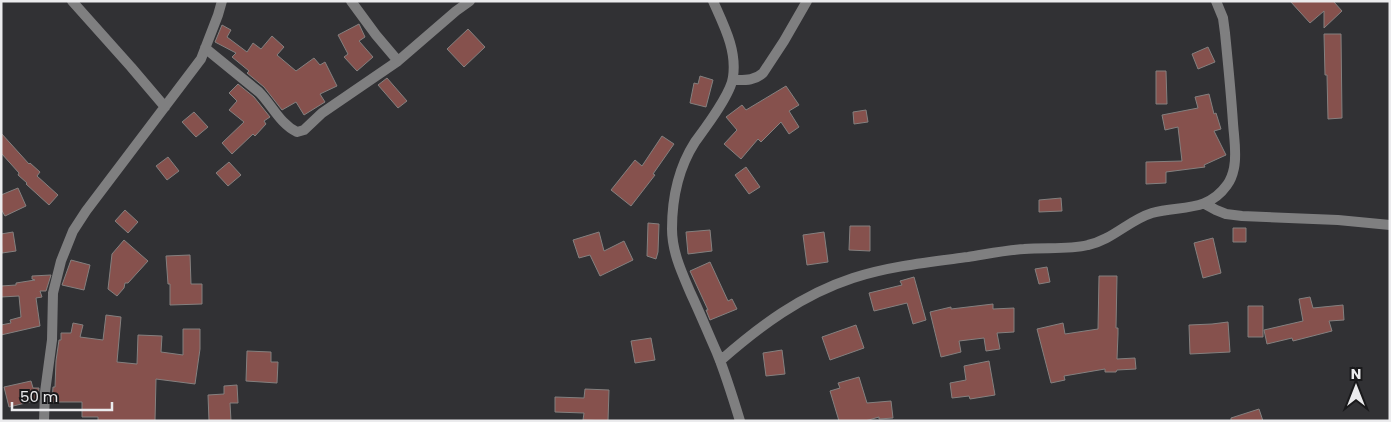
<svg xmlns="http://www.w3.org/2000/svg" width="1391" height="422" font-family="Poppins,sans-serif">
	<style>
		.building { fill: #86514d; stroke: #84807f }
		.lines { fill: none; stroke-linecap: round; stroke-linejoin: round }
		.street { stroke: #7f7f80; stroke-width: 10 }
	</style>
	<rect width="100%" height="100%" fill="#313134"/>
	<path class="building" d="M1290 1H1335L1334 2 1342 11 1324 28V11L1310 23Z
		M359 24 365 37 359 41 373 57 357 71 344 57 348 54 338 35Z
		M222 25 231 30 227 37 247 52 253 43 261 49 272 36 284 47 277 55 296 71 314 58 320 65 325 62 337 86 320 94 325 102 304 115 296 102 282 110 264 87 247 73 249 71 232 57 236 53 215 42Z
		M468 29 485 47 464 67 447 49Z
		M1324 34H1341L1342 118 1328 119 1327 75H1325Z
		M1208 47 1215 62 1198 69 1192 54Z
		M1156 71H1166L1167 104H1156Z
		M700 76 713 80 706 107 690 103 694 83 698 84Z
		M387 78 407 101 398 108 378 85Z
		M238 84 254 97 270 117 264 121 266 124 255 136 253 134 232 154 222 143 244 122 229 110 237 101 229 93Z
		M786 86 799 105 789 111 799 127 789 134 781 122 761 142 758 139 741 159 724 144 737 130 726 117 742 105 746 110Z
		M1209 94 1214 114 1216 113 1221 129 1214 131 1226 155 1204 165 1205 167 1166 172V183L1146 184V162L1182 161 1178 127 1165 130 1162 115 1198 108 1195 97Z
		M866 110 868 122 854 124 853 112Z
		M194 112 208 127 196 137 182 122Z
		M1 133 29 164 30 163 40 172 37 176 58 195 49 205 26 184 27 183 18 175 19 173 1 153Z
		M662 136 674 144 653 174 655 175 631 206 611 190 635 160 642 166Z
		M168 157 179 171 167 180 156 166Z
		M229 162 241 175 228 186 216 173Z
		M746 167 760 187 749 194 735 175Z
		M18 188 26 206 5 216 1 209V195Z
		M1061 198 1062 211 1039 212V200Z
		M125 210 138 222 128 233 115 221Z
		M648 223 659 224 658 252 656 259 647 256Z
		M850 226H870V251L849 250Z
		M1233 228H1246V242H1233Z
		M710 230 712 251 688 254 686 232Z
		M13 232 16 251 2 253 1 234Z
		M599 232 604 251 624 241 633 260 600 276 590 255 579 258 573 240Z
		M824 232 828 262 807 265 803 235Z
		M1213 238 1221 273 1203 278 1194 243Z
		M124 240 148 261 128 283H125L124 288 117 296 108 289 112 254Z
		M190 255 191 284H202V304L170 305V284H168L166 256Z
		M71 260 90 265 84 290 62 285Z
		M710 262 728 301 732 299 737 309 710 320 706 310H708L690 271Z
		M1047 267 1050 282 1039 284 1035 269Z
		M51 275 46 291H40L42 297 36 298 40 326 1 335V325L11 323 10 320 21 317 19 296 1 297V286L16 285V283L35 280 32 279V276Z
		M1099 276H1117L1116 328H1118V334L1117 359 1135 358 1136 369 1117 370 1116 372H1105V369L1064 376 1065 380 1051 383 1037 329 1063 323 1065 334 1098 329Z
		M914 277 926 320 913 324 907 303 874 311 869 293 902 285 900 281Z
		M1310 297 1313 308 1343 305 1344 320 1329 321 1332 331 1293 341 1292 338 1267 344 1264 330 1303 321 1299 299Z
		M993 304V309L1014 308V332L997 333 1000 349 986 351 984 338 959 341 961 352 941 357 930 312 951 307V309Z
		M1248 306H1263V337H1248Z
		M106 315 121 317 117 362 137 364 138 335 162 336 161 352 183 355V329H200V349L195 384 156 379 155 421H98V417H82V402H52L53 387H55L56 361 59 340H61V333H71L73 323 83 325 80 337 103 340Z
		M1228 322 1230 352 1190 354 1189 325 1212 324Z
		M856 325 864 348 830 360 822 337Z
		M651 338 655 360 635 363 631 341Z
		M782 350 785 374 766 376 763 353Z
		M247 351 271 352V362H278L277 383 246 381Z
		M989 361 995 395 970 399 969 396 952 398 950 383 966 380 964 366Z
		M859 377 867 403 891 401 893 418 879 419V417L865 421H839L830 391 840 388 838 383Z
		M31 381 33 388H39L38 400 9 407 4 387Z
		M237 385 238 403H230L231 421H209L208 395 224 394V386Z
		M585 389 609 390 608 421 583 420 584 413 555 412V397L584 398Z
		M1259 409 1263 421H1231V418Z"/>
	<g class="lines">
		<path class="street" d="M72 1 131 67 165 107
			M351 1 376 35 398 61
			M713 1C724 26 737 50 733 77 731 94 706 127 695 142 679 167 672 199 672 229 672 252 682 273 691 294 700 313 708 333 717 353 726 375 733 398 740 421
			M205 48 259 92C272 105 280 124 297 132L304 130 322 113 398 61 456 11 470 1
			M733 80C745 80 754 81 763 73L784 41 807 1
			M1205 204 1216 210 1226 214 1242 216 1338 220 1390 225
			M720 361C760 326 801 295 853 278 890 266 930 262 968 257 987 254 1006 250 1024 249 1045 247 1068 250 1088 245 1112 240 1129 220 1152 213 1180 205 1207 213 1227 185 1230 181 1233 173 1234 168 1237 154 1234 138 1233 123 1231 93 1228 63 1225 33L1223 18 1216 1
			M44 421 45 392 52 340 53 293 61 261 73 231 86 211 201 59 218 15 222 1"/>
	</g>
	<rect width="1391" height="422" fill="none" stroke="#ebebed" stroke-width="5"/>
	<g transform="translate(1356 387)" stroke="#19191b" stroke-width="4" paint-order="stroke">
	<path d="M0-4L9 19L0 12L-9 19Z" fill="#ebebed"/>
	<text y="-8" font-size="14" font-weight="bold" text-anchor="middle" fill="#ebebed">N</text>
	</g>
	<path d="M12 402v8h100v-8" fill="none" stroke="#ebebed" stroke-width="2.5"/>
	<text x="20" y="402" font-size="15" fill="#ebebed" stroke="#19191b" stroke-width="4" paint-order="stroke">50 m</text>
</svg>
